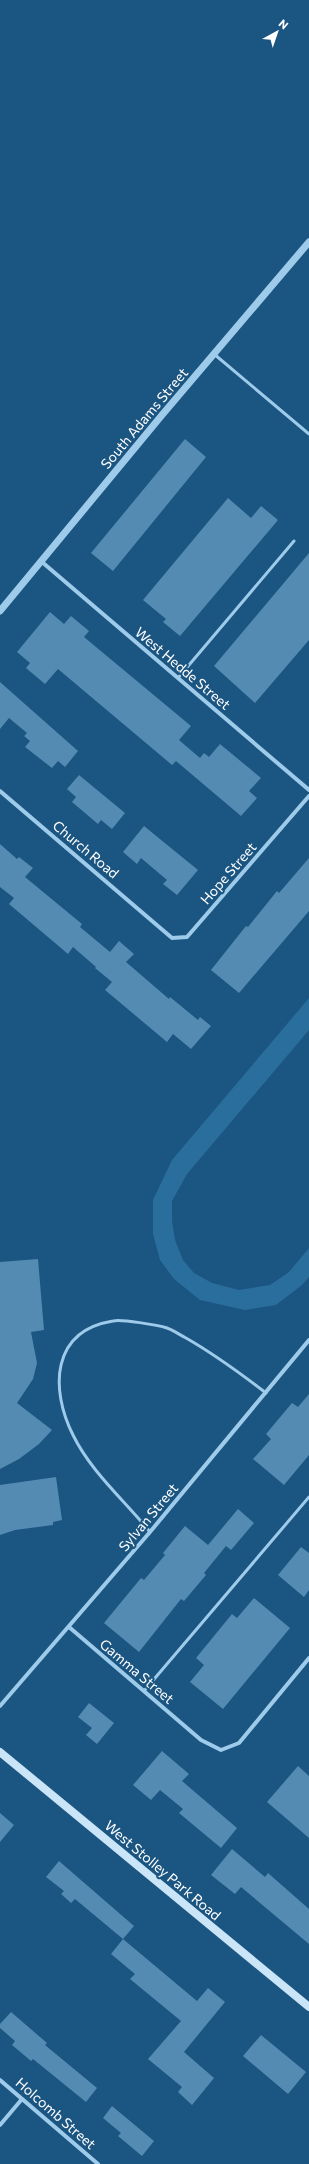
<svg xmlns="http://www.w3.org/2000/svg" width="309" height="2164" font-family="Commissioner,sans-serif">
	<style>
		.green { fill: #2a6e9e }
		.building { fill: #548bb2 }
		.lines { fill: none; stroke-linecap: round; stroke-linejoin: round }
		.service { stroke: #9ecbea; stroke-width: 3 }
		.minor { stroke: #9ecbea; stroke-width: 4 }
		.tertiary { stroke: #9ecbea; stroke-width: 7 }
		.secondary { stroke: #cae4f8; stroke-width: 8 }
		.labels { text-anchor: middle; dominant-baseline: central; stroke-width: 4; stroke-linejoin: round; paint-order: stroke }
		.street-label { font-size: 14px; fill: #fff; stroke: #1b5581 }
	</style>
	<rect width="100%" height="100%" fill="#1b5581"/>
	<path class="green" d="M309 998V1030L187 1174 172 1201V1221L175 1240 183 1260 194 1273 212 1283 239 1290 270 1285 289 1272 309 1248V1277L302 1285 276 1305 245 1310 200 1300 174 1279 160 1260 153 1234V1200L172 1160Z"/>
	<path class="building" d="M185 439 206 457 113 571 91 553Z
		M228 498 251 518 261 506 278 520 180 636 163 622 166 619 143 600Z
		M309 553V640L255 703 214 666Z
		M50 612 64 624 71 616 89 631 84 637 191 726 179 740 200 758 204 753 209 757 220 744 261 778 249 791 257 798 241 816 176 761 172 765 58 669 45 684 26 668 30 663 17 652Z
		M0 682 78 751 65 767 58 761 52 768 25 747 30 741 24 736 27 733 9 718 0 729Z
		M79 775 125 813 112 829 101 820 98 824 72 802 76 797 67 789Z
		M144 826 198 870 177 895 163 884 167 880 141 858 137 864 123 852Z
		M0 844 17 859 19 857 33 868 25 877 82 924 80 927 110 952 119 941 134 954 126 962 169 999 170 997 198 1020 200 1017 211 1026 191 1049 173 1034 167 1042 105 990 112 982 95 968 96 967 73 947 68 954 9 904 14 898 0 887Z
		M309 858V911L239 993 211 970 246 926 248 927 277 891 279 893Z
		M38 1259 44 1330 31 1332 37 1363 33 1379 17 1403 52 1430 39 1444 19 1459 0 1469V1262Z
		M309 1394V1455L284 1485 253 1459 271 1439 266 1434 292 1403 298 1407Z
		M56 1477 62 1520 53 1522V1525L15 1530 0 1535V1485Z
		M238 1509 254 1523 231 1550 226 1546 204 1573 206 1575 184 1601 181 1599 139 1652 104 1623 141 1578 144 1580 165 1555 163 1553 185 1526 208 1545Z
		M301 1547 309 1553V1590L304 1597 278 1575Z
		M254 1598 290 1628 223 1709 190 1682 204 1665 196 1658 232 1614 237 1618Z
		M89 1703 114 1723 97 1744 86 1735 92 1728 78 1717Z
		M162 1751 189 1774 182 1781 237 1828 221 1848 179 1813 183 1809 160 1790 151 1800 133 1785Z
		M298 1766 309 1776V1838L267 1802Z
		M0 1813 14 1825 0 1842Z
		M232 1849 265 1877 268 1873 309 1909V1944L241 1887 235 1894 211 1875Z
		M59 1861 134 1926 123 1939 75 1899 71 1903 61 1894 64 1891 46 1877Z
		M123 1939 197 2001 208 1988 225 2002 184 2052 214 2078 192 2105 178 2092 182 2087 148 2059 181 2021 130 1979 135 1974 111 1954Z
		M11 2012 47 2043 45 2045 97 2088 86 2102 33 2059 31 2061 12 2045 15 2041 0 2028V2024Z
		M261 2035 306 2072 288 2094 243 2056Z
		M112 2106 154 2141 142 2156 118 2136 121 2133 103 2118Z"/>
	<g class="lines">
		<path class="service" d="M214 354 309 434
			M178 678 294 541
			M150 1532C125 1501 91 1472 73 1435 50 1389 51 1331 113 1321 121 1319 158 1325 167 1328 173 1330 180 1335 186 1338 214 1354 240 1373 266 1393
			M144 1691 309 1497"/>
		<path class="minor" d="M42 562 309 790
			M0 791 172 938 187 937 309 796
			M69 1627 201 1740 221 1750 239 1743 309 1658
			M0 1706 150 1532 309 1340
			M0 2080 98 2164
			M0 2125 22 2099"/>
		<path class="tertiary" d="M0 611 162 415 309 242"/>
		<path class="secondary" d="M0 1752 309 2007"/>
	</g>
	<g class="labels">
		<g class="street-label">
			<text transform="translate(144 418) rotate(-50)">South Adams Street</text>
			<text transform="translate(183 668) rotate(40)">West Hedde Street</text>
			<text transform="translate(86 849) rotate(40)">Church Road</text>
			<text transform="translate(228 873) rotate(-49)">Hope Street</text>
			<text transform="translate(148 1517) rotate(-50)">Sylvan Street</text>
			<text transform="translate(137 1671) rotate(40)">Gamma Street</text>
			<text transform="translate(163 1870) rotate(40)">West Stolley Park Road</text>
			<text transform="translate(56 2113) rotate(41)">Holcomb Street</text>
		</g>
	</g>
	<g transform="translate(277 32) rotate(40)" stroke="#1b5581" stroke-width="3" paint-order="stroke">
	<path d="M0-3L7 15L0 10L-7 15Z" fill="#ffffff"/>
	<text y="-6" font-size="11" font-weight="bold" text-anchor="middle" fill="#ffffff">N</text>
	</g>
</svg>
